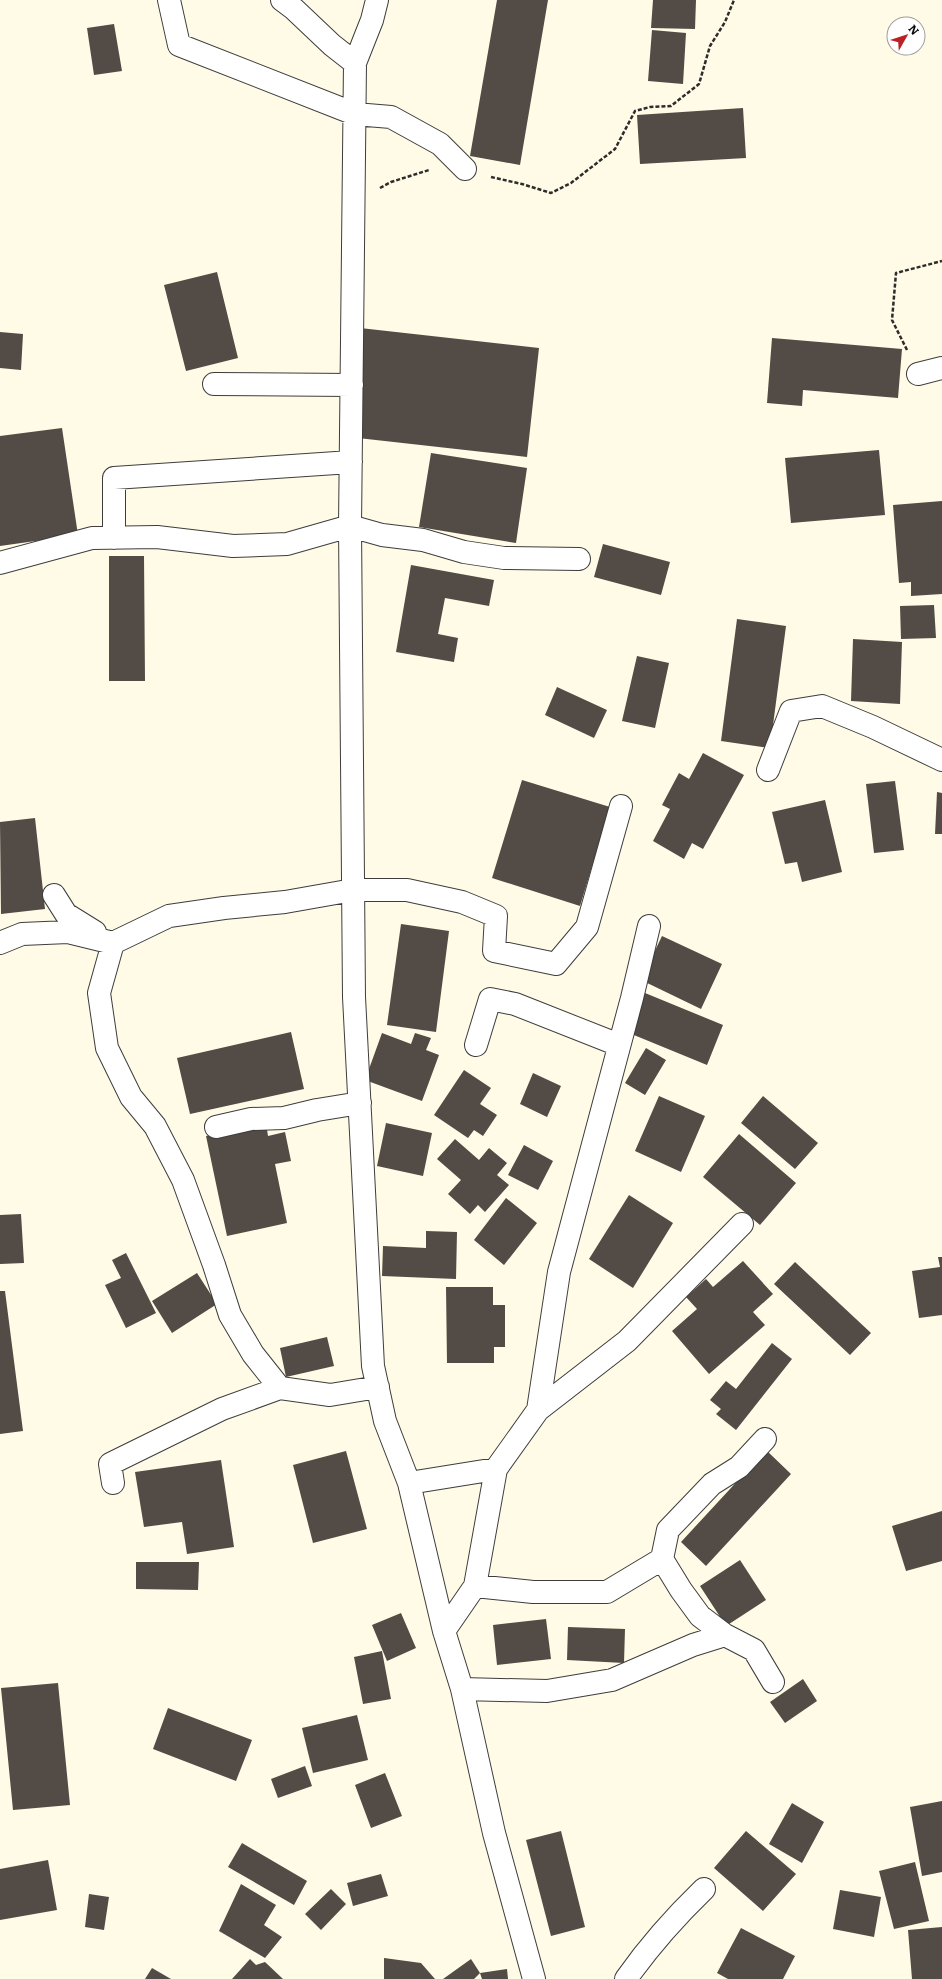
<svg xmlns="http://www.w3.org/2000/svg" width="942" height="1979" font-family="Literata,serif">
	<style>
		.building { fill: #524b46 }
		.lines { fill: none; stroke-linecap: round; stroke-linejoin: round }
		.minor-casing { stroke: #3d3d3d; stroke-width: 24 }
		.path { stroke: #2c2c2c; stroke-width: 2.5; stroke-dasharray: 4 2; stroke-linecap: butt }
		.minor { stroke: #fff; stroke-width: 22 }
	</style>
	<rect width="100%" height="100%" fill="#fffbe6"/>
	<path class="building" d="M497 0H548L520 165 470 156Z
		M653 0H696L695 29 651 28Z
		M114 24 122 71 94 75 87 28Z
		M652 30 686 33 683 84 648 81Z
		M743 108 746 158 640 164 637 115Z
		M217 272 238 358 186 371 164 285Z
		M360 328 539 348 527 457 349 437Z
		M0 332 23 334 21 370 0 368Z
		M772 338 902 349 898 398 803 390 802 406 767 403Z
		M62 428 78 535 0 546V436Z
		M879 450 885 515 791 523 785 458Z
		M431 453 527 468 516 543 419 527Z
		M942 501V594L911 596V582L899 583 893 505Z
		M603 544 670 562 661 595 594 577Z
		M109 556H144L145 681H109Z
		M411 565 494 580 489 606 445 598 438 634 458 638 454 662 396 652Z
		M934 605 936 638 901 639 900 606Z
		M737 619 786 626 770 748 721 741Z
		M853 639 902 642 900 704 851 701Z
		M637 656 669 663 655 728 622 721Z
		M557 687 607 710 594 738 545 715Z
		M703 753 744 775 703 849 692 843 684 859 653 841 670 809 662 805 679 773 689 779Z
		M522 780 610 807 580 906 492 878Z
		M895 781 904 850 874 853 866 784Z
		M937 792 942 793V834H935Z
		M825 800 842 872 802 882 797 862 785 864 772 812Z
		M35 818 45 909 1 914 0 822Z
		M401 924 449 931 436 1032 387 1025Z
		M662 936 722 964 701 1009 641 980Z
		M645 993 723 1025 707 1065 629 1033Z
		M291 1032 304 1089 190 1114 177 1058Z
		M382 1033 411 1044 415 1033 431 1038 426 1050 439 1055 422 1101 365 1080Z
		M646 1048 666 1060 645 1095 625 1083Z
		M464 1070 491 1088 480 1104 497 1115 483 1136 474 1130 468 1138 434 1115Z
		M533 1073 561 1086 547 1117 520 1104Z
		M659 1096 705 1116 681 1172 635 1151Z
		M763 1096 818 1143 795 1169 741 1123Z
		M266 1123 268 1136 285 1132 291 1161 275 1164 287 1223 227 1236 206 1136Z
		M386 1123 432 1133 423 1176 377 1166Z
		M739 1134 796 1183 760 1225 703 1177Z
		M455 1139 479 1160 489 1148 507 1163 497 1175 509 1185 485 1212 478 1205 470 1214 448 1194 461 1180 437 1159Z
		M524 1145 553 1161 538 1190 508 1175Z
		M629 1195 673 1223 633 1288 589 1259Z
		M506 1198 537 1223 504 1265 474 1240Z
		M21 1214 24 1263 0 1264V1215Z
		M426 1231 457 1232 456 1279 382 1276 383 1246 426 1248Z
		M126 1253 156 1313 126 1328 105 1285 121 1278 112 1260Z
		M938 1257H942V1315L919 1318 912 1271 940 1267Z
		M743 1261 773 1294 753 1312 765 1325 709 1374 672 1331 697 1309 686 1297 706 1279 713 1287Z
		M795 1262 871 1333 850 1355 774 1284Z
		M197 1273 217 1304 172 1333 152 1301Z
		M446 1287H493V1305H505V1347H494V1363H447Z
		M0 1291H5L23 1431 0 1434Z
		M327 1337 334 1366 286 1377 280 1348Z
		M772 1343 792 1359 736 1430 716 1414 721 1409 710 1400 726 1381 736 1389Z
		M766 1450 791 1474 706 1566 681 1542Z
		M346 1451 367 1529 313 1543 293 1465Z
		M221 1460 234 1547 187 1554 182 1522 144 1527 135 1472Z
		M942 1511V1561L906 1571 892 1526Z
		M740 1560 766 1600 726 1626 700 1586Z
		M136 1562H199L198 1590 136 1589Z
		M401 1613 416 1648 387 1661 372 1625Z
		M546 1619 551 1659 497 1665 493 1625Z
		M568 1627 625 1629 624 1663 567 1660Z
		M382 1651 391 1699 363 1704 354 1657Z
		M803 1679 817 1701 785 1723 770 1702Z
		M58 1683 70 1805 13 1810 1 1688Z
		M168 1708 252 1740 236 1781 153 1749Z
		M357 1715 368 1760 313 1773 302 1728Z
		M305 1766 312 1786 278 1798 271 1779Z
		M385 1773 402 1816 371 1828 355 1785Z
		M942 1801V1872L922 1876 910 1807Z
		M792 1803 824 1822 802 1863 769 1844Z
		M561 1831 585 1927 551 1936 526 1840Z
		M746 1831 796 1874 763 1911 714 1868Z
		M242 1843 307 1881 294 1905 228 1867Z
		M48 1860 57 1910 0 1920V1869Z
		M915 1862 929 1921 894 1929 879 1871Z
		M381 1874 388 1896 353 1906 347 1883Z
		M241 1884 276 1905 264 1925 282 1937 265 1958 219 1931Z
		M331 1889 346 1904 321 1930 305 1914Z
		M840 1890 881 1897 874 1937 833 1929Z
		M89 1894 109 1897 104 1930 85 1927Z
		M942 1927V1979H912L908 1930Z
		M741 1928 795 1956 783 1979H728L717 1973Z
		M384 1958 421 1963 435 1979H384Z
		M250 1959 256 1965 265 1962 283 1979H232Z
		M471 1959 480 1973 474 1979H443Z
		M152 1968 171 1979H145Z
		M507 1969 508 1979H482L480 1973Z"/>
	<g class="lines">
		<defs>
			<path id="minor" d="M169 0 179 45 355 114 391 117 440 144 465 169
				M282 0 294 9 332 45 355 63
				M377 0 372 20 355 63 350 526 354 997 373 1366 385 1421 409 1483 444 1631 462 1689 494 1833 534 1979
				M918 374 942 368
				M214 384 352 385
				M114 538V478L351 462
				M0 563 92 538 157 537 233 546 287 544 350 526 382 535 423 540 464 552 504 558 579 559
				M768 770 791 711 822 706 873 727 942 760
				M54 895 66 914 95 932
				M0 943 22 934 68 932 113 943
				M476 1045 490 999 515 1004 619 1045
				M216 1127 251 1119 284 1118 317 1110 360 1103
				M378 1387 330 1395 280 1388 253 1354 230 1315 214 1265 183 1180 155 1126 131 1097 107 1048 99 993 113 943 169 916 224 908 285 902 353 890H407L462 902 496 916 494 951 556 964 587 927 621 806
				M538 1410 559 1272 632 998 649 926
				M113 1483 110 1464 222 1409 280 1388
				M409 1483 496 1469
				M662 1559 681 1590 700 1616 725 1635
				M475 1586 533 1592H607L662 1559 668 1530 712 1484 739 1467 765 1439
				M444 1631 475 1586 496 1469 538 1410 627 1341 742 1224
				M462 1689 547 1691 612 1680 693 1645 725 1635 754 1650 773 1682
				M626 1979C650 1945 674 1918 704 1889"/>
		</defs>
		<use href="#minor" class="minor-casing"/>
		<path class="path" d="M491 177 522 184 551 193 571 183 615 149 635 111 650 107 671 106 699 84 710 46 725 22 734 0
			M380 188 391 182 429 170
			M907 350 892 320 896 273 942 261"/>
		<use href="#minor" class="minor"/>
	</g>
	<g transform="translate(906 36) rotate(51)"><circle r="19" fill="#ffffff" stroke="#9d9d9d"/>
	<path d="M0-3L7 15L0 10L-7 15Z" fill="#bb2025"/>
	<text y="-6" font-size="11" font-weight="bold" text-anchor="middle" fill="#0a0a0a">N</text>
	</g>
</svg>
